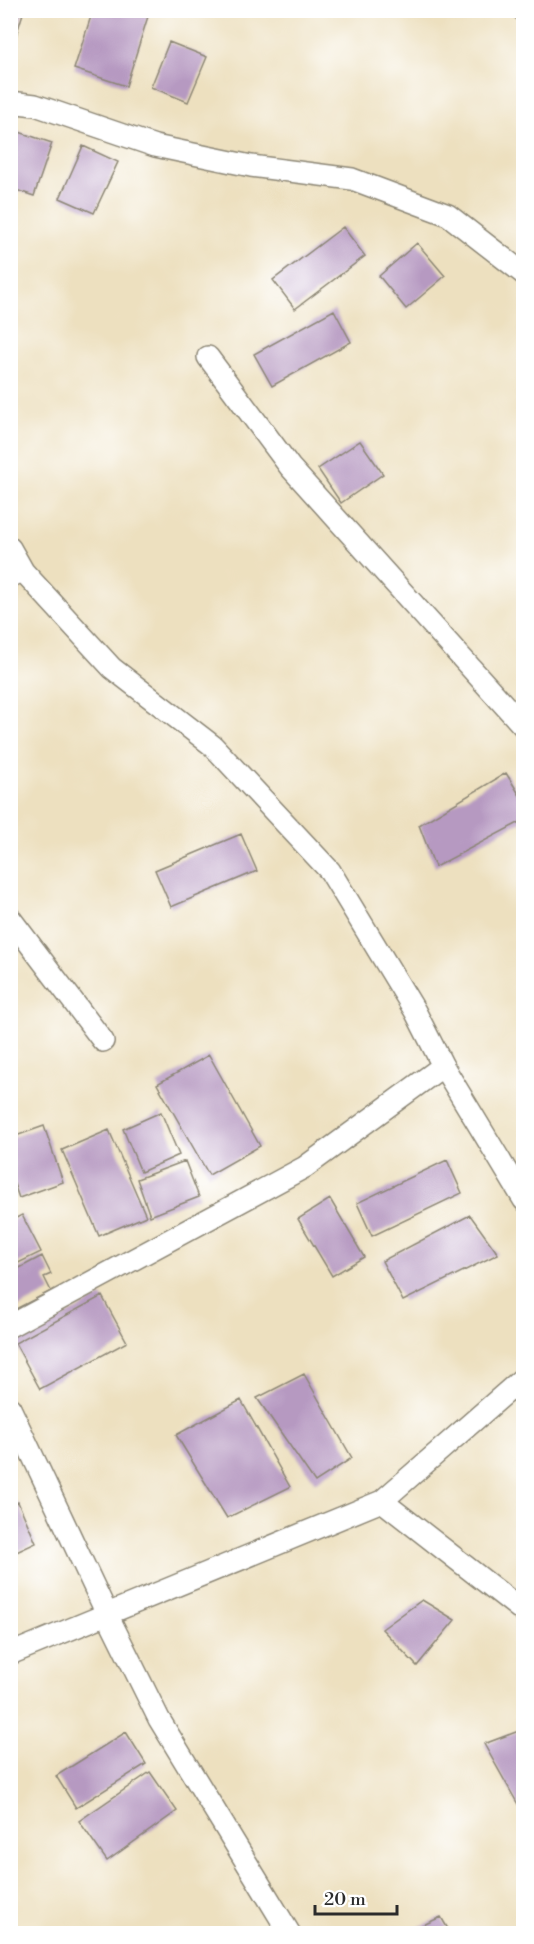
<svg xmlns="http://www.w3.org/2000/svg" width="534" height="1944" font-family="'Libre Bodoni',serif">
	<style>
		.building { fill: #b699c1 }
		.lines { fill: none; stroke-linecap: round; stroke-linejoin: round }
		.minor-casing { stroke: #8c8675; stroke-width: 24 }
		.minor { stroke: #fff; stroke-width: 21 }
	</style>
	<rect width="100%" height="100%" fill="#fff"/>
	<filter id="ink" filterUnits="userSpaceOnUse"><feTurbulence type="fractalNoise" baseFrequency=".0167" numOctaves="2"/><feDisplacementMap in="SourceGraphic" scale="12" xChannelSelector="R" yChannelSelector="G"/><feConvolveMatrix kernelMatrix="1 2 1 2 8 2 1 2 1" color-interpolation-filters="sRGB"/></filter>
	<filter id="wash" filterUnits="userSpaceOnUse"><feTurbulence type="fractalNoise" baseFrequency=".008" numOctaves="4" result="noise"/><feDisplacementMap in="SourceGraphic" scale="24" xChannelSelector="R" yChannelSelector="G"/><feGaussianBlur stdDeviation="1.35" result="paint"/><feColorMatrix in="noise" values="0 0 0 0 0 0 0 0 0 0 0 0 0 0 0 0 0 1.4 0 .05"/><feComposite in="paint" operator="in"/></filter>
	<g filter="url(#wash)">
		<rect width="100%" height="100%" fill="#ede0bf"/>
		<g id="blocks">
			<path class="building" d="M10 10H24L11 52H10Z
				M93 10H150L126 86 74 69Z
				M169 42 207 57 188 102 151 87Z
				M10 129 52 143 34 196 10 188Z
				M83 146 118 162 94 213 60 198Z
				M343 227 365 256 295 309 273 280Z
				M417 243 445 276 406 309 379 276Z
				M334 310 351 342 272 386 254 354Z
				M360 441 383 474 341 503 318 469Z
				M506 773 524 802V820L435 867 419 825Z
				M241 834 257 871 171 907 155 870Z
				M209 1055 260 1146 209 1175 157 1084Z
				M161 1112 179 1155 141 1172 123 1129Z
				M44 1126 63 1182 19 1198 14 1184 10 1185V1138Z
				M109 1130 146 1216 99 1236 62 1150Z
				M447 1160 462 1193 372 1236 357 1203Z
				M185 1161 199 1197 150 1216 137 1179Z
				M330 1199 364 1257 332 1276 298 1219Z
				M22 1215 41 1252 10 1267V1221Z
				M470 1215 498 1254 403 1301 382 1261Z
				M42 1256 51 1274 44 1277 51 1291 10 1312V1273Z
				M102 1296 127 1342 40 1389 15 1343Z
				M304 1374 352 1458 315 1482 257 1398Z
				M241 1400 290 1487 227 1518 176 1435Z
				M18 1502 36 1543 10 1555V1505Z
				M422 1600 455 1620 417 1666 382 1629Z
				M524 1729V1815L484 1744Z
				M126 1732 146 1764 76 1808 56 1776Z
				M150 1772 177 1811 107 1861 79 1821Z
				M441 1917 451 1934H403Z"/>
		</g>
	</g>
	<g filter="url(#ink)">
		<use href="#blocks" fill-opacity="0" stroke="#8c8675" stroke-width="1.5"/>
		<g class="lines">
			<defs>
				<path id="minor" d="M523 10 524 11
					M10 102 35 105 155 146 251 166 352 179 448 215 524 274
					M208 357 290 467 524 727
					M10 548 23 571 11 576
					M23 571 112 668 213 746 330 871 415 1011 443 1066 524 1200
					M10 918 103 1041
					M10 1326 305 1167 443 1066
					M10 1408 107 1614 159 1719 290 1934
					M382 1501 524 1612
					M10 1654 382 1501 524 1377"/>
			</defs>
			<use href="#minor" class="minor-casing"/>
			<use href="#minor" class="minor"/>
		</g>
	</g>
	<rect width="534" height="1944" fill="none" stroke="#fff" stroke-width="36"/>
	<path d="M315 1905v9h82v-9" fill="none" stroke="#2b2b2b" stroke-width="3"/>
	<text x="324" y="1905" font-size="18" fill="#2b2b2b" stroke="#ffffff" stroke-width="4.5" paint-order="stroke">20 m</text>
</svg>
